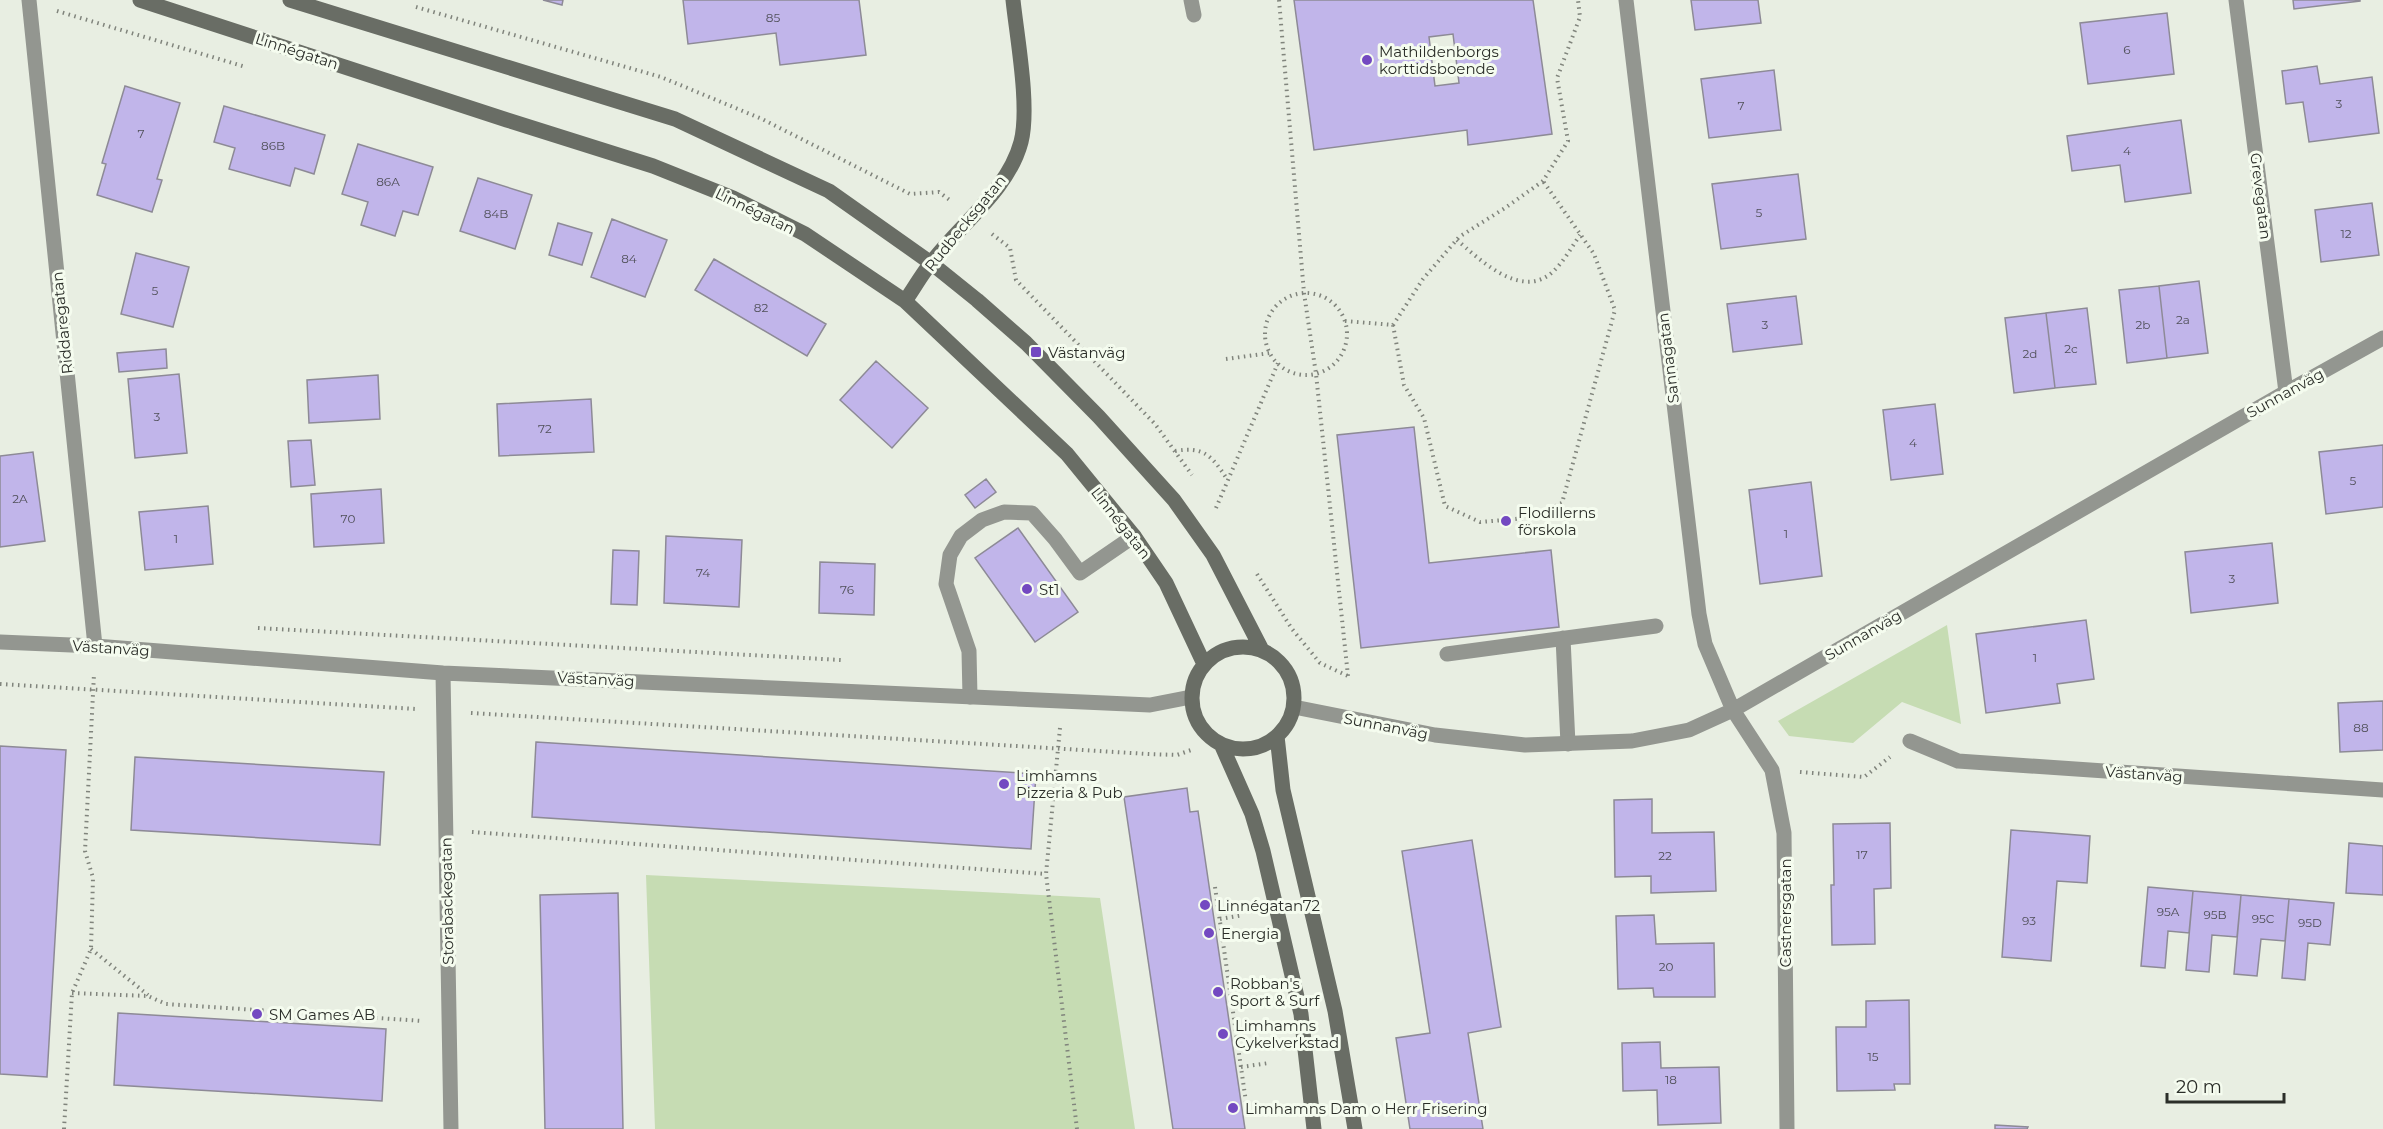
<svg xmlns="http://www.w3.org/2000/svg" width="2383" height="1129" font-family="Montserrat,sans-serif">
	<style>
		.green { fill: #c6dcb3 }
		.building { fill: #c1b5ea; stroke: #8d8a96; stroke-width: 1.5; fill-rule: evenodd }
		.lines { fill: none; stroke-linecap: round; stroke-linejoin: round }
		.path { stroke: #80847c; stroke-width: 4; stroke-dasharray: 1.5 4.5; stroke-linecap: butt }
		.lane { stroke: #939690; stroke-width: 15 }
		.street { stroke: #939690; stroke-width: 15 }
		.secondary { stroke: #696d65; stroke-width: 15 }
		.poi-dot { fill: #7349c1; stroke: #f5fcef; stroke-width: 2 }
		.labels { text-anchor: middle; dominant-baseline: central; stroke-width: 6; stroke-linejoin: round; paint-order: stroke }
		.number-label { font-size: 12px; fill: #505059 }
		.street-label { font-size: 15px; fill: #2b2e29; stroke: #f5fcef }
		.poi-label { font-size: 15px; fill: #2b2e29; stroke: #f5fcef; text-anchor: start }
	</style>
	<rect width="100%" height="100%" fill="#e8eee2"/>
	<path class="green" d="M1947 625 1961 724 1902 702 1853 743 1789 736 1778 721Z
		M646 875 1100 898 1135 1129H655Z"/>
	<path class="building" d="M543 0H563L562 5Z
		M683 0H859L866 55 780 65 776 33 688 44Z
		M1294 0H1533L1552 134 1468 145 1467 130 1314 150ZM1453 34 1459 83 1435 86 1429 37Z
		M1691 0H1758L1761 23 1695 30Z
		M2293 0H2360V1L2294 9Z
		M2167 13 2174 74 2088 84 2080 23Z
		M2317 66 2320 84 2372 77 2379 133 2309 142 2303 102 2286 104 2282 71Z
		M1774 70 1781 130 1709 138 1701 79Z
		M125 86 180 103 157 179 162 180 152 212 97 195 106 164 102 163Z
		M224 106 325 135 314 174 295 168 290 186 229 169 235 148 214 142Z
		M2181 120 2191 193 2125 202 2120 165 2072 171 2067 136Z
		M358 144 433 167 418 215 403 211 395 236 361 225 368 202 342 194Z
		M1798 174 1806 239 1721 249 1712 184Z
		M478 178 532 195 515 249 460 231Z
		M2372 203 2379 255 2321 262 2315 210Z
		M612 219 667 240 645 297 591 277Z
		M558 223 592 233 582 265 549 255Z
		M136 253 189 267 173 327 121 314Z
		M714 259 826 324 807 356 695 290Z
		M2199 281 2208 353 2167 358 2159 286Z
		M2159 286 2167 358 2127 363 2119 290Z
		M1796 296 1802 344 1733 352 1727 304Z
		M2087 308 2096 384 2055 388 2046 313Z
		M2046 313 2055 388 2014 393 2005 318Z
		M166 349 167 368 119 372 117 353Z
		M876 361 928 408 892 448 840 400Z
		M179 374 187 453 135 458 128 379Z
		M378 375 380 419 309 423 307 380Z
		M591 399 594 452 499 456 497 404Z
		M1935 404 1943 474 1891 480 1883 410Z
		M1414 427 1429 563 1551 550 1559 627 1361 648 1337 435Z
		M311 440 315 485 291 487 288 441Z
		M2383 445V507L2326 514 2319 452Z
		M33 452 45 541 0 547V456Z
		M986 479 996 492 975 508 965 495Z
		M1811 482 1822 576 1760 584 1749 490Z
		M381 489 384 543 314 547 311 494Z
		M208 506 213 564 145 570 139 512Z
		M1018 528 1078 612 1035 642 975 558Z
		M666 536 742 540 739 607 664 603Z
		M2272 543 2278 603 2191 613 2185 552Z
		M613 550 639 551 637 605 611 604Z
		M820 562 875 564 874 615 819 613Z
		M2086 620 2094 679 2057 684 2060 703 1986 713 1976 634Z
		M2383 701V750L2340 752 2338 703Z
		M536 742 1036 774 1031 849 532 817Z
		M0 746 66 750 47 1077 0 1074Z
		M135 757 384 772 380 845 131 830Z
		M1187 788 1190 812 1198 811 1245 1129H1173L1124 797Z
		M1652 799V833L1714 832 1716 891 1651 893V876L1615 877 1614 800Z
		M1890 823 1891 888 1874 889 1875 944 1832 945 1831 885H1834L1833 824Z
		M2011 830 2090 836 2087 883 2057 881 2051 961 2002 957Z
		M1472 840 1501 1027 1468 1033 1483 1129H1410L1396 1038 1430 1033 1402 851Z
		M2349 843 2383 846V895L2346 893Z
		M2148 887 2193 891 2189 933 2168 931 2165 968 2141 966Z
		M2193 891 2241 895 2237 937 2212 935 2209 972 2186 970Z
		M618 893 623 1129H545L540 895Z
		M2241 895 2289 899 2285 941 2261 939 2257 976 2234 974Z
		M2289 899 2334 903 2330 945 2308 943 2305 980 2282 978Z
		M1654 915 1656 944 1714 943 1715 997H1654L1653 988 1618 989 1616 916Z
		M1909 1000 1910 1084H1894L1895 1090 1837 1091 1836 1027H1866V1001Z
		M118 1013 386 1029 382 1101 114 1085Z
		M1660 1042 1661 1068 1719 1067 1721 1123 1658 1125 1657 1090 1623 1091 1622 1043Z
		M1995 1125 2028 1127 2027 1129H1995Z"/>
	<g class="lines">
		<path class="path" d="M1279 0 1304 293 1316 374 1348 676
			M416 7 661 77 762 119 910 194 939 192 951 201
			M57 11 246 67
			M992 234 1010 248 1016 280 1155 424 1192 475
			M1457 240C1479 259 1518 297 1549 275 1562 265 1571 248 1580 235
			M1265 334a41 41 0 1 1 82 0a41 41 0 1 1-82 0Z
			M1345 321 1393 325 1423 279 1459 237 1505 208 1543 181 1568 141 1557 78 1580 17 1578 0
			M1393 325 1404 385 1424 418 1445 506 1480 522 1527 518 1562 503 1615 310 1594 254 1543 181
			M1226 359 1270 353
			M1175 451C1204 446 1212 456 1227 479
			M1216 508 1278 363
			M1257 574 1292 629 1320 663 1348 676
			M258 628 841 660
			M0 684 416 709
			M471 713 1148 754 1177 755 1194 749
			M1060 728 1046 874 1077 1129
			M1800 772 1864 777 1890 757
			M472 832 1046 874
			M1215 887 1247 1109
			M1220 919 1243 915
			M91 949 148 995
			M1231 990 1256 986
			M72 993 148 996 166 1004 423 1021
			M1232 1002 1258 997
			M1241 1067 1269 1063
			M64 1129 72 993 91 949 93 878 85 851 94 674"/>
		<path class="lane" d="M1191 0 1194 15
			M1563 638 1568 744
			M1447 654 1656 626
			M970 697 969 651 946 584 950 555 961 536 982 520 1004 512 1032 513 1055 539 1080 573 1134 536"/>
		<path class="street" d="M29 0 95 646
			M1626 0 1699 614 1705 644 1733 710 1772 770 1784 833 1787 1129
			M2236 0 2286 392
			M0 642 95 646 443 673 1150 705 1191 697
			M443 673 451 1129
			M1294 707 1435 735 1525 745 1632 741 1689 730 1733 710 2286 392 2383 338
			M1910 741 1958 761 2383 790"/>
		<path class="secondary" d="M140 0 507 120 653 166 733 198 805 234 905 301 1067 454 1134 536 1166 583 1204 664
			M290 0 675 119 829 191 931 263 977 300 1026 343 1099 417 1174 500 1213 555 1262 650
			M905 301C914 289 921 275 931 263 960 224 1008 191 1021 142 1030 107 1017 38 1013 0
			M1192 698a51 51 0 1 1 102 0a51 51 0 1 1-102 0Z
			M1277 736 1283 790 1335 1011 1355 1129
			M1221 744 1252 814 1263 851 1301 1014 1314 1129"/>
	</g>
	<g class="poi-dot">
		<circle cx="1367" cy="60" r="6"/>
		<rect x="1030" y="346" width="12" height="12" rx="3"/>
		<circle cx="1506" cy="521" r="6"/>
		<circle cx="1027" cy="589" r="6"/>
		<circle cx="1004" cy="784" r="6"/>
		<circle cx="1205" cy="905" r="6"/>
		<circle cx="1209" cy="933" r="6"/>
		<circle cx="1218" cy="992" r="6"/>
		<circle cx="257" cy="1014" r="6"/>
		<circle cx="1223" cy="1034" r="6"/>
		<circle cx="1233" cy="1108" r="6"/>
	</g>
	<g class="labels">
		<g class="number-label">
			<text x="773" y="17">85</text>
			<text x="2127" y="49">6</text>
			<text x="2339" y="103">3</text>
			<text x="1741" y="105">7</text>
			<text x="141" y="133">7</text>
			<text x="273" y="145">86B</text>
			<text x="2127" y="150">4</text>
			<text x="388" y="181">86A</text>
			<text x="1759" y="212">5</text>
			<text x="496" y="213">84B</text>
			<text x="2346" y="233">12</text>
			<text x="629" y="258">84</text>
			<text x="155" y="290">5</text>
			<text x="761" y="307">82</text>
			<text x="2183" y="319">2a</text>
			<text x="1765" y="324">3</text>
			<text x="2143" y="324">2b</text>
			<text x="2071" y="348">2c</text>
			<text x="2030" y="353">2d</text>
			<text x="157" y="416">3</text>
			<text x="545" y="428">72</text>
			<text x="1913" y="442">4</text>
			<text x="2353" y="480">5</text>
			<text x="20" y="498">2A</text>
			<text x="348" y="518">70</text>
			<text x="1786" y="533">1</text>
			<text x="176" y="538">1</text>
			<text x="703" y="572">74</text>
			<text x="2232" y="578">3</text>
			<text x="847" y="589">76</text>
			<text x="2035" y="657">1</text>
			<text x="2361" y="727">88</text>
			<text x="1862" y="854">17</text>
			<text x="1665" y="855">22</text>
			<text x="2168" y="911">95A</text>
			<text x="2215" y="914">95B</text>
			<text x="2263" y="918">95C</text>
			<text x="2029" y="920">93</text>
			<text x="2310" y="922">95D</text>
			<text x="1666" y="966">20</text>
			<text x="1873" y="1056">15</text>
			<text x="1671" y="1079">18</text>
		</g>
		<g class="street-label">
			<text transform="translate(297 51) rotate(18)">Linnégatan</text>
			<text transform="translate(2261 196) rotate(83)">Grevegatan</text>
			<text transform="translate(755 211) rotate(26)">Linnégatan</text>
			<text transform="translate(965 223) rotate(-51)">Rudbecksgatan</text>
			<text transform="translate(62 323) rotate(-96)">Riddaregatan</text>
			<text transform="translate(1668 358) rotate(-97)">Sannagatan</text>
			<text transform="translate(2285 393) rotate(-29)">Sunnanväg</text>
			<text transform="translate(1121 523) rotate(52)">Linnégatan</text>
			<text transform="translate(1863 635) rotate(-30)">Sunnanväg</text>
			<text transform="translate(111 648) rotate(4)">Västanväg</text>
			<text transform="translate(596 679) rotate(3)">Västanväg</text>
			<text transform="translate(1386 726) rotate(11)">Sunnanväg</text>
			<text transform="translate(2144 774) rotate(4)">Västanväg</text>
			<text transform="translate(447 901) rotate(-91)">Storabackegatan</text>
			<text transform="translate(1785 913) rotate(-90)">Castnersgatan</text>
		</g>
		<g class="poi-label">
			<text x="1379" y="51">Mathildenborgs<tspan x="1379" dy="17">korttidsboende</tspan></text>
			<text x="1048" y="352">Västanväg</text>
			<text x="1518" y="512">Flodillerns<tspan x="1518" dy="17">förskola</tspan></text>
			<text x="1039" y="589">St1</text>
			<text x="1016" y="775">Limhamns<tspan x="1016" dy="17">Pizzeria &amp; Pub</tspan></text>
			<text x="1217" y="905">Linnégatan72</text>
			<text x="1221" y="933">Energia</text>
			<text x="1230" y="983">Robban's<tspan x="1230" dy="17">Sport &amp; Surf</tspan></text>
			<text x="269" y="1014">SM Games AB</text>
			<text x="1235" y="1025">Limhamns<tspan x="1235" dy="17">Cykelverkstad</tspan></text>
			<text x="1245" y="1108">Limhamns Dam o Herr Frisering</text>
		</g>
	</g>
	<path d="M2167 1093v9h117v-9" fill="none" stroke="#2b2e29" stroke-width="3"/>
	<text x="2176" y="1093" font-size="18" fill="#2b2e29" stroke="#f5fcef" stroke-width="4.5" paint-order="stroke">20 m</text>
</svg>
